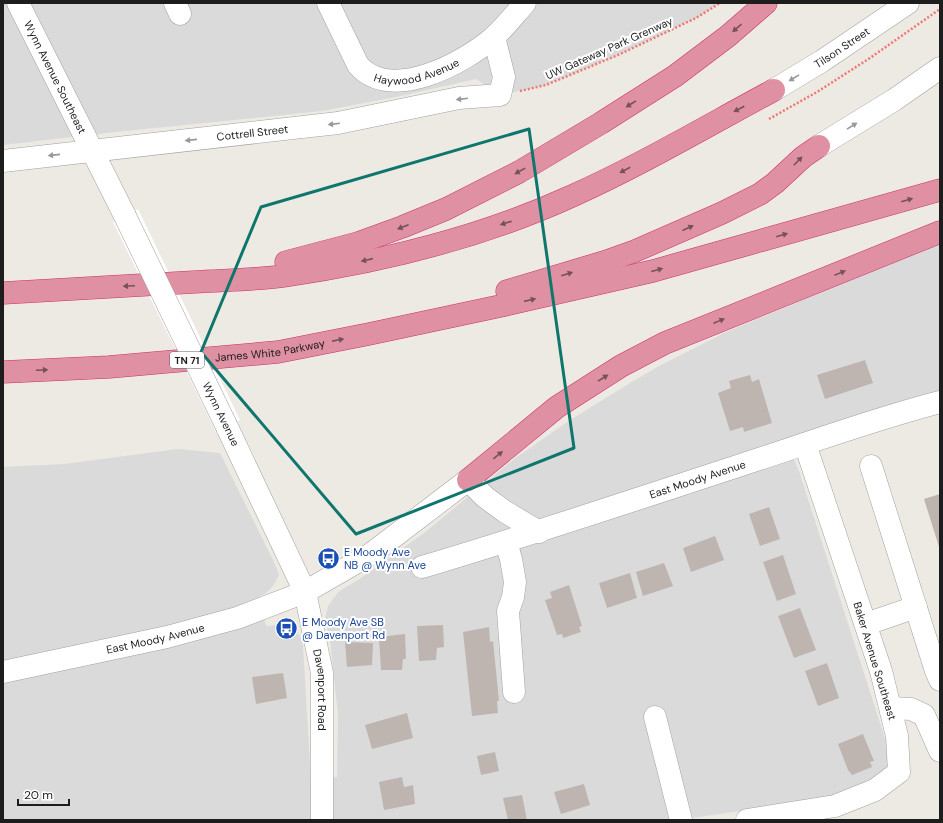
<svg xmlns="http://www.w3.org/2000/svg" width="943" height="823" font-family="'DM Sans',sans-serif">
	<style>
		.residential { fill: #dbdada }
		.pier { fill: #fff }
		.building { fill: #beb5b0 }
		.lines { fill: none; stroke-linecap: round; stroke-linejoin: round }
		.minor-casing { stroke: #a1a1a1; stroke-width: 23 }
		.highway-casing { stroke: #cc306f; stroke-width: 23 }
		.path { stroke: #f07772; stroke-width: 2.5; stroke-dasharray: 2 2; stroke-linecap: butt }
		.minor { stroke: #fff; stroke-width: 22 }
		.highway { stroke: #e090a3; stroke-width: 22 }
		.minor-bridge-casing { stroke: #a1a1a1; stroke-width: 23; stroke-linecap: butt }
		.minor-bridge { stroke: #fff; stroke-width: 22 }
		.oneway { fill: #755159 }
		.oneway2 { fill: #999 }
		.marked { fill: none; stroke: #0f766e; stroke-width: 3; stroke-linejoin: round }
		.labels { text-anchor: middle; dominant-baseline: central; stroke-width: 4; stroke-linejoin: round; paint-order: stroke }
		.shield { fill: #fff; stroke: #616161; stroke-width: 1 }
		.shield-label { font-size: 10px; font-weight: bold; fill: #1d1d1d }
		.street-label { font-size: 11px; fill: #1d1d1d; stroke: #fff }
		.transit-label { font-size: 11px; fill: #164399; stroke: #fff; text-anchor: start }
	</style>
	<rect width="100%" height="100%" fill="#edeae3"/>
	<path class="residential" d="M3 3H720L696 18 618 55 546 85 501 95 476 79 396 97 322 111 116 132 3 145Z
		M940 243V396L787 443 799 471 890 754 888 769 856 791 809 801 678 820H3V467L64 464 178 449 220 453 273 560 279 575 273 586 266 593 259 597 266 626 280 625 290 626 296 631 301 638 303 646 311 780 337 777 338 715 330 640 325 619 328 606 338 592 361 578 424 533 514 459 567 422 630 383 661 365 724 333Z"/>
	<path class="pier" d="M138 209 240 420 216 432 113 222Z"/>
	<path class="building" d="M865 360 873 383 825 399 817 375Z
		M750 375 752 382 759 379 772 423 744 432 743 427 730 431 718 393 731 388 729 381Z
		M940 494V550L924 499Z
		M769 507 780 539 760 546 749 514Z
		M715 536 724 560 691 572 683 548Z
		M783 555 796 594 777 601 763 562Z
		M664 563 673 586 643 596 636 572Z
		M630 573 637 598 607 608 599 583Z
		M569 585 582 626 579 627 581 632 563 638 562 634 557 635 545 600 552 598 550 592Z
		M800 608 816 650 794 658 778 616Z
		M443 625 444 647 437 648 436 660 419 661 417 626Z
		M489 627 490 642 493 641 499 701H497L498 713 472 716 463 632Z
		M405 634 406 659H403L402 670H381L379 637Z
		M345 642 373 643 372 665 347 667Z
		M827 663 839 698 818 706 805 671Z
		M283 673 287 698 256 704 252 677Z
		M407 713 413 738 372 749 365 725Z
		M863 734 874 761 870 762 872 767 852 775 848 770 838 744Z
		M495 752 499 771 481 775 477 756Z
		M402 777 404 787 413 785 415 804 384 810 379 782Z
		M584 784 590 805 561 814 554 792Z
		M522 795 527 820H508L503 798Z"/>
	<g class="lines">
		<defs>
			<g id="minor">
				<path id="s1" d="M18 3 125 216"/>
				<path d="M175 3 180 14"/>
				<path id="s2" d="M328 3 358 65C391 103 464 63 494 37 505 27 515 14 525 3"/>
				<path id="s3" d="M774 90 822 61 908 3"/>
				<path d="M819 146 894 100 940 68"/>
				<path id="s4" d="M3 161 338 123 459 98 500 95 504 77 494 37"/>
				<path id="s5" d="M227 427 305 592 322 673V820"/>
				<path d="M871 466 936 671 940 680"/>
				<path d="M506 542 511 559 515 582 513 597 508 611 514 692"/>
				<path id="s6" d="M422 567C530 535 637 499 744 464 809 443 874 419 940 402"/>
				<path d="M866 624 916 607"/>
				<path id="s7" d="M3 672 167 637 237 618 305 592 371 554 468 480 485 497 504 511 539 532"/>
				<path d="M891 708 911 709 924 715 940 751"/>
				<path d="M655 717 681 820"/>
				<path d="M747 820 835 806 875 790 899 772 897 736 881 671 805 444"/>
			</g>
			<g id="highway">
				<path d="M286 262 358 243 402 227 446 209 519 172 601 123 675 76 728 36 766 3"/>
				<path d="M507 291 604 262 635 251 722 213 760 194 775 183 803 157 819 146"/>
				<path d="M3 293C67 289 130 286 194 282 223 280 254 280 283 276 381 262 482 237 572 196 641 165 707 126 774 90"/>
				<path id="s8" d="M3 372 109 367 278 352 369 334 505 305 653 271 940 190"/>
				<path d="M468 480 557 407 621 366 665 343 940 232"/>
			</g>
		</defs>
		<use href="#minor" class="minor-casing"/>
		<use href="#highway" class="highway-casing"/>
		<path class="path" d="M520 91 546 85 618 55 696 18 720 3
			M769 119 817 92 870 58 940 9"/>
		<use href="#minor" class="minor"/>
		<use href="#highway" class="highway"/>
		<defs>
			<path id="minor-bridge" d="M125 216 227 427"/>
		</defs>
		<use href="#minor-bridge" class="minor-bridge-casing"/>
		<use href="#minor-bridge" class="minor-bridge"/>
	</g>
	<defs><path id="oneway-solid" d="M-6-.8H1V-3.2L6.5 0L1 3.2V.8H-6Z"/></defs>
	<g class="oneway">
		<use href="#oneway-solid" transform="translate(737 28) rotate(139)"/>
		<use href="#oneway-solid" transform="translate(631 104) rotate(148)"/>
		<use href="#oneway-solid" transform="translate(739 109) rotate(152)"/>
		<use href="#oneway-solid" transform="translate(798 161) rotate(-46)"/>
		<use href="#oneway-solid" transform="translate(625 170) rotate(152)"/>
		<use href="#oneway-solid" transform="translate(520 171) rotate(151)"/>
		<use href="#oneway-solid" transform="translate(907 200) rotate(-16)"/>
		<use href="#oneway-solid" transform="translate(506 223) rotate(162)"/>
		<use href="#oneway-solid" transform="translate(403 227) rotate(159)"/>
		<use href="#oneway-solid" transform="translate(688 228) rotate(-24)"/>
		<use href="#oneway-solid" transform="translate(782 235) rotate(-16)"/>
		<use href="#oneway-solid" transform="translate(367 260) rotate(167)"/>
		<use href="#oneway-solid" transform="translate(657 270) rotate(-15)"/>
		<use href="#oneway-solid" transform="translate(840 273) rotate(-22)"/>
		<use href="#oneway-solid" transform="translate(567 274) rotate(-17)"/>
		<use href="#oneway-solid" transform="translate(129 286) rotate(177)"/>
		<use href="#oneway-solid" transform="translate(530 300) rotate(-13)"/>
		<use href="#oneway-solid" transform="translate(719 321) rotate(-22)"/>
		<use href="#oneway-solid" transform="translate(338 340) rotate(-11)"/>
		<use href="#oneway-solid" transform="translate(42 370) rotate(-3)"/>
		<use href="#oneway-solid" transform="translate(603 378) rotate(-32)"/>
		<use href="#oneway-solid" transform="translate(498 455) rotate(-39)"/>
	</g>
	<g class="oneway2">
		<use href="#oneway-solid" transform="translate(794 78) rotate(149)"/>
		<use href="#oneway-solid" transform="translate(462 99) rotate(173)"/>
		<use href="#oneway-solid" transform="translate(334 124) rotate(173)"/>
		<use href="#oneway-solid" transform="translate(852 126) rotate(-32)"/>
		<use href="#oneway-solid" transform="translate(191 140) rotate(174)"/>
		<use href="#oneway-solid" transform="translate(54 155) rotate(174)"/>
	</g>
	<path class="marked" d="M529 129 574 448 356 534 201 352 261 207Z"/>
	<defs>
		<symbol id="bus-disc" viewBox="-11 -11 22 22"><circle r="9.5" fill="#1a4fb4" stroke="#fff"/><path d="M-5-6H5V4H4V6H2V4H-2V6H-4V4H-5ZM-3.5-4V0h7V-4ZM-3.5 1.2v1.5H-2V1.2ZM2 1.2v1.5H3.5V1.2Z" fill="#fff"/></symbol>
	</defs>
	<g fill-rule="evenodd">
		<use href="#bus-disc" x="316" y="546" width="25" height="25"/>
		<use href="#bus-disc" x="274" y="616" width="25" height="25"/>
	</g>
	<g class="labels">
		<rect class="shield" x="170" y="352" width="34" height="16" rx="3"/>
		<g class="shield-label">
			<text x="187" y="360">TN 71</text>
		</g>
		<g class="street-label">
			<text transform="translate(609 48) rotate(-24)">UW Gateway Park Grenway</text>
			<text stroke="none"><textPath href="#s3" startOffset="80">Tilson Street</textPath></text>
			<text stroke="none"><textPath href="#s2" startOffset="133">Haywood Avenue</textPath></text>
			<text stroke="none"><textPath href="#s1" startOffset="83">Wynn Avenue Southeast</textPath></text>
			<text stroke="none"><textPath href="#s4" startOffset="251">Cottrell Street</textPath></text>
			<text stroke="none"><textPath href="#s8" startOffset="268">James White Parkway</textPath></text>
			<text transform="translate(221 414) rotate(64)">Wynn Avenue</text>
			<text stroke="none"><textPath href="#s6" startOffset="289">East Moody Avenue</textPath></text>
			<text stroke="none"><textPath href="#s7" startOffset="156">East Moody Avenue</textPath></text>
			<text transform="translate(875 661) rotate(73)">Baker Avenue Southeast</text>
			<text stroke="none"><textPath href="#s5" startOffset="282">Davenport Road</textPath></text>
		</g>
		<g class="transit-label">
			<text x="344" y="552">E Moody Ave<tspan x="344" dy="13">NB @ Wynn Ave</tspan></text>
			<text x="302" y="622">E Moody Ave SB<tspan x="302" dy="13">@ Davenport Rd</tspan></text>
		</g>
	</g>
	<rect width="943" height="823" fill="none" stroke="#1d1d1d" stroke-width="8"/>
	<path d="M18 799v6h51v-6" fill="none" stroke="#1d1d1d" stroke-width="2"/>
	<text x="24" y="799" font-size="12" fill="#1d1d1d" stroke="#ffffff" stroke-width="3" paint-order="stroke">20 m</text>
</svg>
